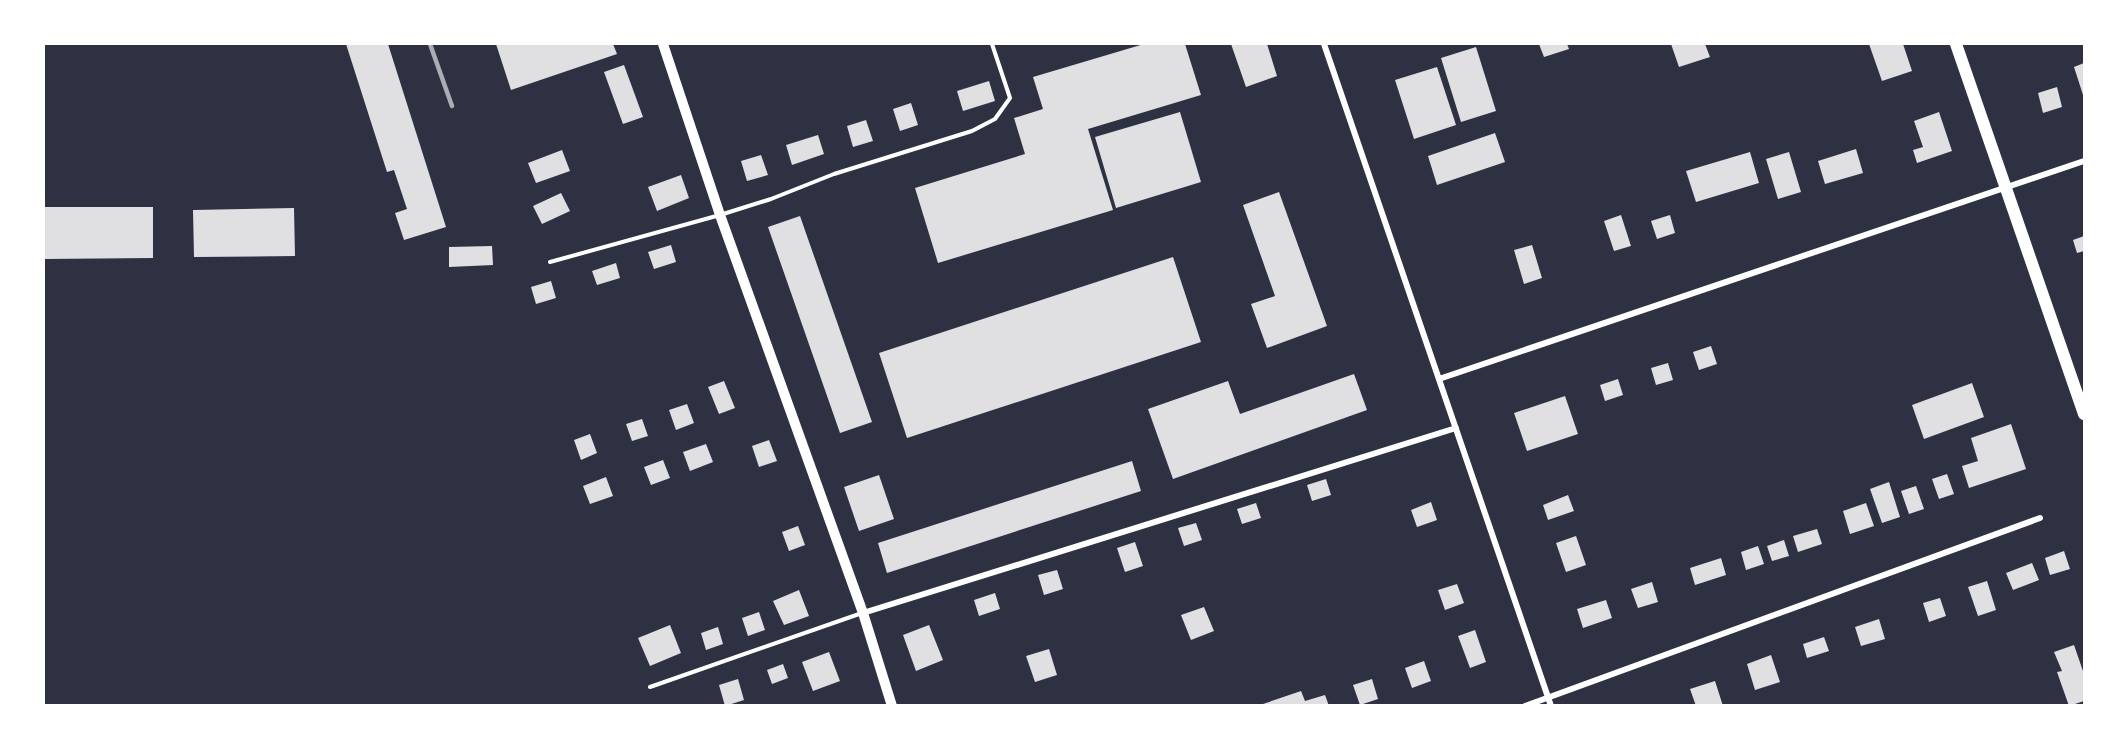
<svg xmlns="http://www.w3.org/2000/svg" width="2128" height="749" font-family="'DM Sans',sans-serif">
	<style>
		.building { fill: #e0e0e3 }
		.lines { fill: none; stroke-linecap: round; stroke-linejoin: round }
		.service { stroke: #fff; stroke-width: 4 }
		.minor { stroke: #fff; stroke-width: 6 }
		.tertiary { stroke: #fff; stroke-width: 10 }
		.secondary { stroke: #fff; stroke-width: 12 }
		.rail { stroke: #abadb3; stroke-width: 4.5 }
	</style>
	<rect width="100%" height="100%" fill="#2d3142"/>
	<path class="building" d="M346 44H388L446 227 404 240 395 213 407 209 394 170 387 172Z
		M496 44H613L617 54 511 90Z
		M1144 44H1185L1201 95 1088 129 1113 210 938 263 915 188 1025 154 1014 118 1043 109 1033 77Z
		M1231 44H1267L1277 76 1246 87Z
		M1539 44H1567L1569 49 1544 57Z
		M1671 44H1705L1710 57 1679 67Z
		M1869 44H1903L1912 71 1882 81Z
		M1476 47 1496 111 1461 122 1441 58Z
		M2084 63V98L2074 67Z
		M624 65 643 117 623 124 604 72Z
		M1437 67 1456 125 1414 139 1395 80Z
		M989 81 995 101 963 111 957 91Z
		M2057 87 2062 107 2043 113 2038 93Z
		M911 103 918 125 900 131 893 109Z
		M1180 112 1201 182 1116 208 1095 137Z
		M1939 112 1952 151 1917 163 1913 150 1923 147 1914 121Z
		M866 120 873 141 853 147 847 126Z
		M1495 133 1505 162 1437 185 1428 156Z
		M818 135 824 154 792 165 786 145Z
		M1856 149 1863 173 1825 184 1818 161Z
		M562 150 570 171 536 183 528 163Z
		M1750 152 1759 183 1696 202 1686 171Z
		M1789 152 1801 192 1778 199 1766 159Z
		M761 155 768 175 747 181 741 161Z
		M681 175 689 198 657 211 648 187Z
		M1279 192 1327 326 1267 348 1251 304 1275 296 1243 205Z
		M561 193 570 211 542 224 533 206Z
		M44 207H153V258L44 259Z
		M294 208 295 256 194 257 193 210Z
		M1621 215 1631 246 1614 251 1604 221Z
		M1670 215 1675 233 1657 239 1651 221Z
		M800 216 872 422 840 433 768 227Z
		M2084 236V251L2077 253 2073 240Z
		M671 245 676 262 654 269 648 252Z
		M1532 245 1542 278 1524 284 1514 250Z
		M492 246 493 265 449 267V247Z
		M1173 257 1201 342 907 438 879 353Z
		M616 263 620 278 597 285 592 271Z
		M551 281 556 298 536 304 531 287Z
		M1711 346 1717 364 1699 370 1693 352Z
		M1668 363 1673 380 1656 385 1651 368Z
		M1354 374 1367 410 1173 479 1148 409 1228 381 1240 414Z
		M1618 379 1623 395 1605 401 1600 385Z
		M724 381 735 408 719 414 708 387Z
		M1972 383 1984 417 1924 439 1912 405Z
		M1565 396 1578 434 1527 451 1514 413Z
		M687 404 694 423 676 430 669 410Z
		M642 419 648 436 632 441 626 424Z
		M2011 424 2026 469 1969 488 1962 466 1978 461 1971 438Z
		M590 434 597 453 581 460 574 440Z
		M769 440 777 461 759 467 752 446Z
		M706 444 713 462 690 471 683 452Z
		M663 460 670 478 651 485 644 467Z
		M1132 461 1141 491 887 573 878 543Z
		M1947 474 1954 494 1939 499 1932 479Z
		M879 475 894 519 859 531 844 487Z
		M606 477 613 496 590 504 583 486Z
		M1326 479 1331 495 1312 501 1307 485Z
		M1889 482 1900 517 1882 523 1870 489Z
		M1916 486 1924 509 1909 514 1901 491Z
		M1568 495 1574 511 1548 520 1543 505Z
		M1431 502 1437 520 1417 527 1411 510Z
		M1256 503 1261 518 1242 524 1237 509Z
		M1866 503 1874 526 1850 534 1843 511Z
		M1196 523 1202 540 1184 546 1178 528Z
		M798 526 805 545 789 551 782 532Z
		M1817 529 1822 544 1798 552 1793 536Z
		M1576 536 1586 565 1566 572 1556 543Z
		M1784 540 1789 556 1772 561 1767 546Z
		M1135 542 1143 566 1125 572 1117 548Z
		M1758 546 1764 564 1746 570 1741 552Z
		M2064 551 2070 569 2050 575 2045 558Z
		M1721 558 1726 575 1695 585 1690 568Z
		M2032 563 2039 580 2013 590 2006 573Z
		M1057 570 1063 589 1044 595 1038 575Z
		M1987 581 1996 610 1978 616 1968 587Z
		M1652 582 1658 602 1638 608 1631 589Z
		M1457 584 1464 603 1445 610 1438 590Z
		M799 590 809 616 784 625 773 601Z
		M995 593 1000 609 979 616 974 600Z
		M1940 598 1946 616 1929 622 1923 603Z
		M1606 600 1612 618 1583 628 1577 609Z
		M1204 607 1214 631 1191 640 1181 615Z
		M759 612 765 630 748 636 742 618Z
		M1879 619 1885 639 1861 646 1855 627Z
		M670 625 681 653 650 666 638 638Z
		M929 625 943 660 916 671 903 635Z
		M718 627 723 644 706 650 701 633Z
		M1475 630 1486 662 1470 668 1458 636Z
		M1824 637 1829 651 1807 658 1803 644Z
		M2074 645 2084 674V701L2069 706 2057 672 2062 671 2054 652Z
		M1049 649 1057 675 1035 682 1026 656Z
		M829 652 840 681 813 691 802 662Z
		M1771 655 1780 682 1755 690 1747 664Z
		M1424 661 1431 681 1412 688 1405 668Z
		M783 664 788 678 772 684 767 670Z
		M738 679 744 700 725 706 719 685Z
		M1372 679 1378 699 1360 705 1353 685Z
		M1715 681 1723 706H1696L1690 689Z
		M1301 691 1305 701 1325 695 1329 706H1263V704Z"/>
	<g class="lines">
		<path class="service" d="M550 262 720 215 771 199 834 174 972 131 995 119 1010 98 992 44
			M650 687 862 613"/>
		<path class="minor" d="M1324 44 1551 706
			M1439 379 2084 161
			M863 613 1456 428
			M1525 706 2040 518"/>
		<path class="tertiary" d="M663 44 720 215 863 613 892 706"/>
		<path class="secondary" d="M1956 44 2084 414"/>
		<path class="rail" d="M430 44 452 106"/>
	</g>
	<rect width="2128" height="749" fill="none" stroke="#ffffff" stroke-width="90"/>
</svg>
